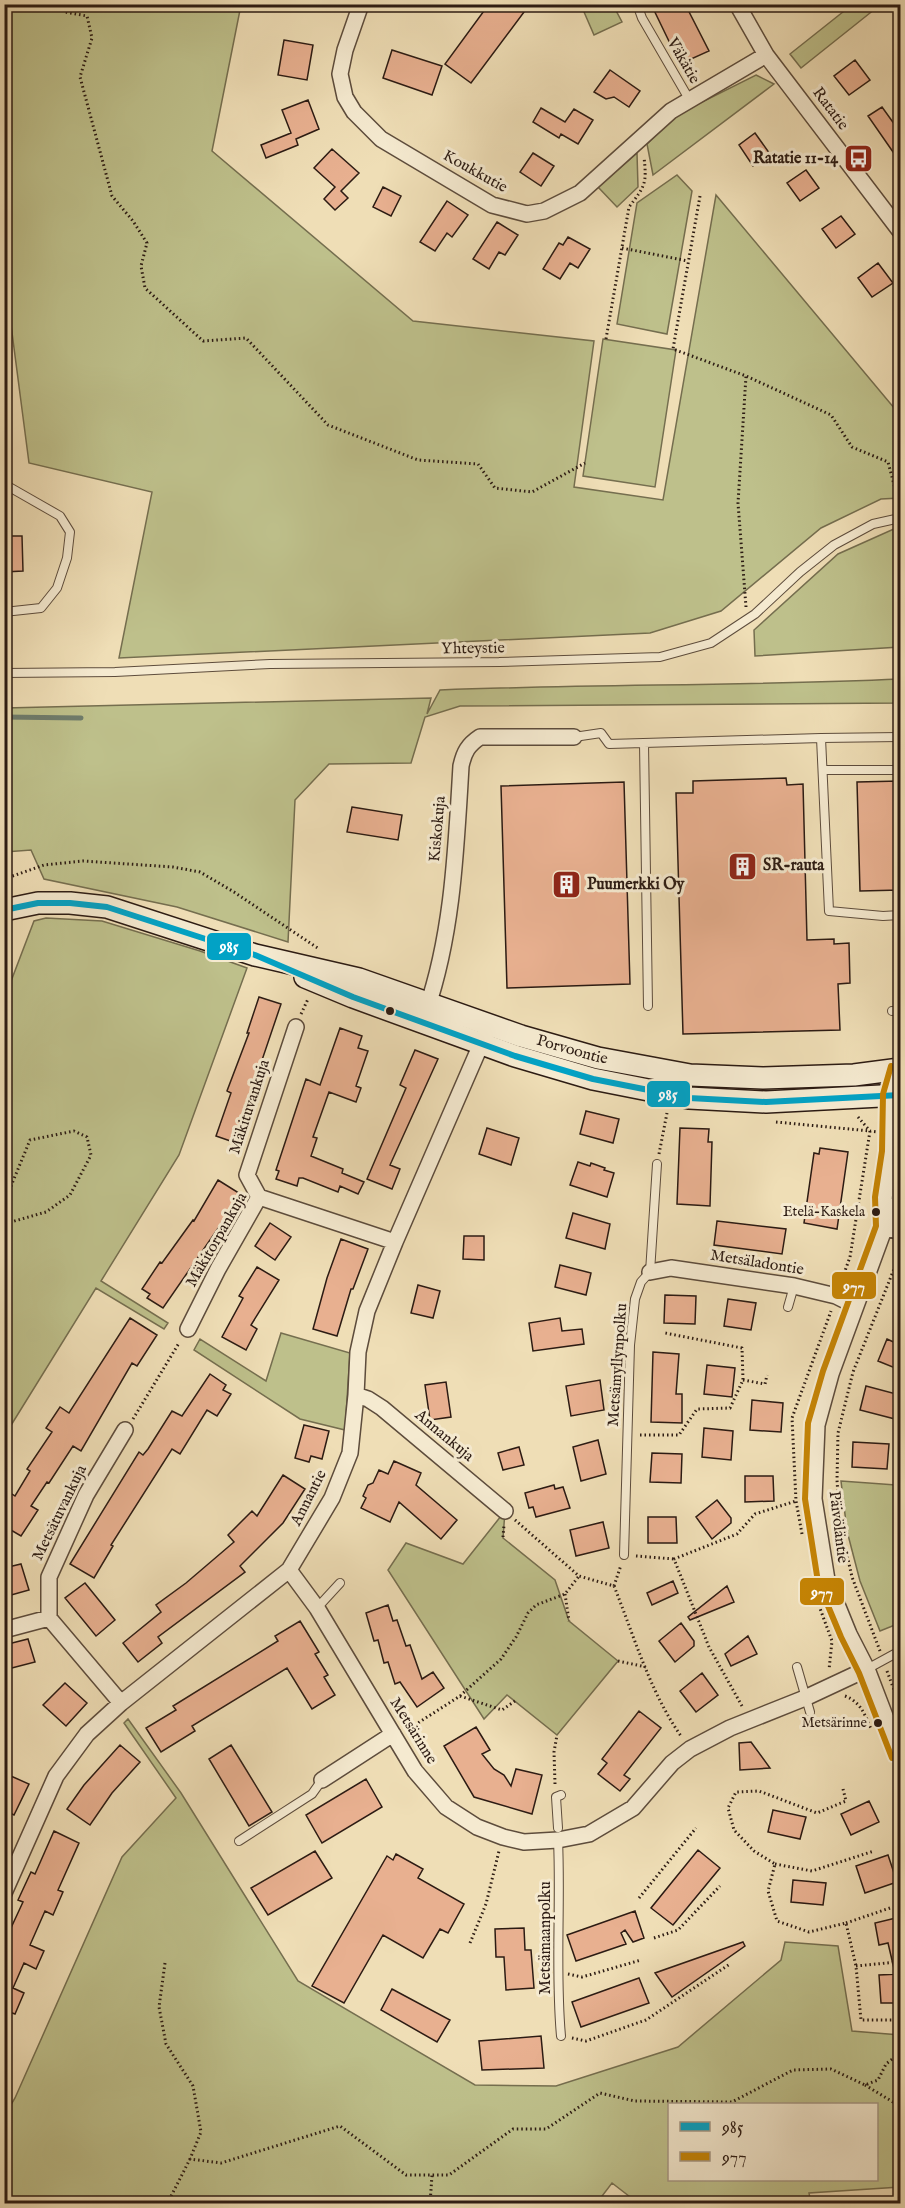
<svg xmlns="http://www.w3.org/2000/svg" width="905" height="2208" font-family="'IM FELL English',serif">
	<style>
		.green { fill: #bec08b; stroke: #756e4f; stroke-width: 1.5; fill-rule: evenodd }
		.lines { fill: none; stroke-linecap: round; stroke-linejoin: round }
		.stream { stroke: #6f7c6c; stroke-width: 5 }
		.building { fill: #e8b090; stroke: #2c1b13; stroke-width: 1.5 }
		.lane-casing { stroke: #5d4c3c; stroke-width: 10 }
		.street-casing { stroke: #5d4c3c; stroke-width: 18 }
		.secondary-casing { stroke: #2c1b13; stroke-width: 24 }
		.path { stroke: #2c1b13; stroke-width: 3; stroke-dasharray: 1.5 3; stroke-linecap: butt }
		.lane { stroke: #f5ead0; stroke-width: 8 }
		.street { stroke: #f5ead0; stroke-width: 15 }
		.secondary { stroke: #f5ead0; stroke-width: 21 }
		.bus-1-casing { stroke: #f5ead0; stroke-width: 10 }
		.bus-2-casing { stroke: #f5ead0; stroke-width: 10 }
		.bus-1 { stroke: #02a2c5; stroke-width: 6 }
		.bus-2 { stroke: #c48305; stroke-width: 6 }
		.bus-dot { fill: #2c1b13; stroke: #f5ead0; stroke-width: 2 }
		.labels { text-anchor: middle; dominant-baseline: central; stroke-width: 6; stroke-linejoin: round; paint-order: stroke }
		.bus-label { font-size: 14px; fill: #2c1b13; stroke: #f5ead0; text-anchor: end }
		.street-label { font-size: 16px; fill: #2c1b13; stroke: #f5ead0 }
		.poi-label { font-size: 16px; font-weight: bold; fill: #2c1b13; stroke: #f5ead0; text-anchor: start }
		.line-badge { stroke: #f5ead0; stroke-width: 2 }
		.badge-label { font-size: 16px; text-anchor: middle; font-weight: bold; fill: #fff }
	</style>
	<rect width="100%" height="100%" fill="#efdeb6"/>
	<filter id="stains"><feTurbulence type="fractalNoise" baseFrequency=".00333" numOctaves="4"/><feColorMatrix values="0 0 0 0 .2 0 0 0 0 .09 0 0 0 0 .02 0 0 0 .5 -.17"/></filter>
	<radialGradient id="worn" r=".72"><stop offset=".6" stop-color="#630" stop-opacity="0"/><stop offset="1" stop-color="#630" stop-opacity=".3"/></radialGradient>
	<path class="green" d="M5 4 241 5 212 151 413 321 594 341 574 487 663 500 716 195 900 415V498L881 499 821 528 721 611 650 633 119 658 152 492 29 463 8 302H5Z
		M853 4 880 5 801 68 790 54Z
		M581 5H613L622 22 594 35Z
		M756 75 774 84 653 175 647 144 674 116Z
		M637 153 638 187 617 207 598 187Z
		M677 175 692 191 667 334 617 324 637 203Z
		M603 339 676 350 655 487 583 476Z
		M896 528H900V647L755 656 754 630 838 554Z
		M900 679V703L460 706 425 717 411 763 329 764 295 800 288 942 177 907 44 879 31 850 5 852V708L431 698 427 714 440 690C594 684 747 686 900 679Z
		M46 918 102 921 200 951 247 968 179 1155 101 1281 168 1323 164 1329 96 1288 5 1435V997L34 921Z
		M281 1333 350 1353 345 1430 300 1419 194 1350 200 1339 266 1381Z
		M841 1481 896 1485 900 1482V1623L880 1631 860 1581 847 1531Z
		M505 1511 503 1538 555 1580 569 1621 618 1661 557 1735 507 1695 484 1719 388 1570 406 1543 463 1564Z
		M128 1719 181 1793 298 1981 475 2085 556 2086 678 2047 781 1960 785 1942 838 1946 852 2031 900 2035V2187L809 2193 811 2204 638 2203 612 2183 596 2204 5 2203V2115L15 2098 122 1857 176 1798 124 1723ZM670 2104H876V2180H670Z"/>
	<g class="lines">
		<path class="stream" d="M4 717 81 718"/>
	</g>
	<path class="building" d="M489 4H530L471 83 445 64Z
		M651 4H685L709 51 680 64Z
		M284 40 313 45 307 80 278 75Z
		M392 50 442 66 432 95 383 78Z
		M855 60 870 80 849 95 834 76Z
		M610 70 640 91 629 107 614 97 606 99 594 92Z
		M308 100 319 129 296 139 298 145 266 158 261 145 291 133 282 110Z
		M882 107 900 132V162L868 116Z
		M541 108 565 122 574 109 593 120 578 144 561 134 559 138 533 122Z
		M755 133 770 154 753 166 739 145Z
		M332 149 359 173 341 191 348 198 335 210 324 199 335 187 314 168Z
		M533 153 554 166 541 186 520 172Z
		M806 170 819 188 800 201 787 183Z
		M383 187 401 196 391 216 373 207Z
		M447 201 468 215 452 237 447 233 435 251 420 242Z
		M841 216 855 234 836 248 822 229Z
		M497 222 518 235 505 255 499 252 489 269 473 259Z
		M568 237 590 249 578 268 570 263 560 279 543 269 559 243 563 245Z
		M878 263 893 283 872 297 858 278Z
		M4 536H22L23 571 4 572Z
		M786 778 787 785 803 784 807 940 834 939V944L849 943 850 983 838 984 840 1030 683 1034 676 793H693V781Z
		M900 781V890L860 891 857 782Z
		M624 782 630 984 507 988 501 786Z
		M352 807 402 815 398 840 347 832Z
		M259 997 281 1004 261 1063 265 1065 244 1119 251 1121 242 1145 216 1136 231 1093 227 1091 249 1033H247Z
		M340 1028 362 1036 358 1048 368 1051 356 1086 361 1088 356 1102 329 1092 313 1137 317 1138 311 1156 343 1169 342 1173 364 1182 358 1194 340 1186 338 1192 303 1178H299L297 1186 276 1179 279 1171 276 1170 306 1079 320 1085Z
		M415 1050 438 1059 390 1165 400 1169 392 1189 367 1179 406 1088 400 1085Z
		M586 1111 619 1119 613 1143 580 1134Z
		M487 1128 519 1138 511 1165 479 1154Z
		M680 1128 709 1129 708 1142H712L710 1206 677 1204Z
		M820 1148 848 1152 837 1229 804 1223 814 1153 819 1154Z
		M578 1162 590 1166 591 1163 605 1168 604 1170 614 1173 607 1197 570 1185Z
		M218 1180 242 1195 234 1208 239 1210 228 1229 221 1224 163 1308 147 1298 150 1294 142 1289 160 1262 162 1263 193 1220 194 1221Z
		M573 1213 610 1224 605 1249 566 1238Z
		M717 1221 786 1229 782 1254 714 1245Z
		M270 1223 291 1237 275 1260 255 1246Z
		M464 1236H484V1260L463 1259Z
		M341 1239 368 1249 353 1289H351L337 1336 313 1329 327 1278Z
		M560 1265 591 1273 586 1295 555 1287Z
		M257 1267 279 1280 251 1325 257 1329 246 1350 222 1337 243 1298 239 1296Z
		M418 1285 440 1291 433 1318 411 1313Z
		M665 1295 696 1296 695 1324 664 1323Z
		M728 1299 756 1303 751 1330 724 1326Z
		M130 1318 157 1335 137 1366 132 1363 81 1451 73 1446 49 1483 47 1482 31 1506 38 1510 21 1536 4 1526V1500L9 1492 15 1496 30 1471 27 1469 52 1432 46 1428 60 1407 69 1413Z
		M560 1318 562 1331 582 1329 584 1344 533 1351 529 1323Z
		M887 1339 900 1345V1370L878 1361Z
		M653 1352 679 1354 676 1394H682V1423L651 1422Z
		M707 1365 735 1368 732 1397 704 1394Z
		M210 1374 226 1385 223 1390 231 1394 217 1416 207 1410 180 1454 172 1449 111 1545 113 1546 94 1578 70 1564 139 1452 143 1455 148 1449 172 1411 182 1416Z
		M600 1380 604 1410 571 1416 566 1386Z
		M446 1382 451 1417 430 1420 425 1385Z
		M866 1386 900 1395 895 1419 860 1410Z
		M752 1400 783 1403 781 1432 750 1430Z
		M304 1425 329 1431 322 1459 311 1456 309 1462 295 1458Z
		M704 1428 733 1431 731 1460 702 1457Z
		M598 1440 606 1474 581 1481 573 1447Z
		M853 1442 889 1444 887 1469 852 1467Z
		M519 1447 524 1465 503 1470 498 1453Z
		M652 1453 682 1454 681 1483 650 1482Z
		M394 1461 421 1473 416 1485 457 1520 441 1539 399 1502 390 1522 361 1508 366 1498 363 1496 368 1485 373 1483 379 1470 388 1474Z
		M283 1475 305 1489 283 1523 240 1566 245 1572 158 1637 162 1643 138 1662 123 1643 161 1612 156 1605 186 1583 234 1542 228 1535 252 1511 257 1516Z
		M745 1476H773L774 1501 745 1502Z
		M554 1485 555 1489 563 1487 570 1508 536 1517 533 1507 529 1508 525 1493Z
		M717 1500 731 1518V1523L712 1539 696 1517Z
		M648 1517H676L677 1543H648Z
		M603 1522 609 1548 576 1556 570 1530Z
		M21 1564 29 1590 4 1597V1568Z
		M673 1581 678 1593 652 1605 647 1593Z
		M85 1583 115 1620 96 1636 65 1598Z
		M727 1586 734 1602 690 1620 688 1617Z
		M388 1605 393 1621 397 1620 406 1646 410 1645 422 1679 433 1672 444 1688 417 1707 400 1682 395 1684 388 1662 384 1663 378 1640 374 1641 366 1613Z
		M300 1621 319 1652 315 1654 328 1675 324 1677 335 1695 312 1709 287 1668 192 1726 195 1731 161 1752 146 1728 176 1710 173 1706 278 1641 275 1636Z
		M681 1623 694 1641V1646L675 1662 659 1641Z
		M748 1636 757 1654 731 1666 725 1654Z
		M28 1639 35 1662 4 1670V1645Z
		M702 1673 718 1695 696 1712 680 1691Z
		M65 1683 87 1703 66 1726 43 1705Z
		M639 1711 661 1728 624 1775 630 1779 620 1791 598 1774 607 1763 602 1759Z
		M476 1727 490 1750 482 1754 494 1769 504 1775 511 1786 516 1769 542 1775 532 1814 474 1797 444 1746Z
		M751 1742 770 1768 740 1770 739 1743Z
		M120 1745 140 1762 112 1793 90 1825 67 1809 84 1785Z
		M231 1745 272 1812 249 1826 209 1759Z
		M4 1773 29 1784 14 1815 4 1810Z
		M366 1779 382 1807 322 1843 306 1815Z
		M869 1801 879 1822 851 1835 841 1814Z
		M773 1810 806 1817 800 1839 768 1832Z
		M54 1831 79 1843 58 1890 63 1892 53 1915 45 1911 30 1945 44 1951 36 1969 24 1963 13 1988 24 1993 15 2014 4 2010V1943L23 1902 18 1900 31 1872 35 1874Z
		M698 1850 720 1868 673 1925 651 1908Z
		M315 1851 332 1878 268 1915 251 1888Z
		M396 1854 423 1869 418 1878 464 1904 448 1933 440 1929 423 1958 383 1935 344 2003 312 1986 387 1856 393 1860Z
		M888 1855 897 1882 865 1893 856 1866Z
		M793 1880 826 1883 823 1905 791 1902Z
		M635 1911 644 1938 633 1942 625 1930 621 1933 626 1944 576 1961 567 1935Z
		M900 1917V1972L895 1973 888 1943 879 1945 875 1923Z
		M524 1928 525 1950H531L534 1988 506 1990 504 1957H496L495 1929Z
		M743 1942 745 1946 672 1997 655 1973Z
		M900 1974V2003H881L879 1975Z
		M639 1978 649 2003 581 2027 572 2002Z
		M392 1989 450 2020 437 2042 381 2010Z
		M541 2036 544 2068 482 2070 479 2041Z"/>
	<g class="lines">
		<defs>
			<path id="lane" d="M637 4 642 18 689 99
				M4 484 60 516 70 532 67 558 57 588 41 608 4 612
				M4 673 115 672 270 664 499 662 660 657 711 643 755 614 800 572 834 545 873 524 900 518
				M574 737 601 733 609 744 821 738 829 911 883 916 900 915
				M821 738 900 737
				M644 743 648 1006
				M823 770H900
				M892 1011H900
				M788 1307 794 1286
				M624 1555 630 1345 635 1299 641 1282 650 1272 657 1164
				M317 1608 340 1583
				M797 1667 810 1712
				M867 1669 900 1651
				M558 1828 556 1797 561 1795
				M558 1840C561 1905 555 1971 561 2036
				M239 1841 312 1794 322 1780"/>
			<path id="street" d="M361 4 345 50 340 74 345 97 354 112 381 139 492 205 527 214 544 211 580 193 671 111 766 55
				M737 4 766 55 900 231
				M426 1011C453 933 456 848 461 766 464 752 468 745 480 737H574
				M900 1191 899 1201 885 1227 831 1374 817 1425 814 1499 827 1580 849 1634 867 1669 900 1755
				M259 1197 247 1175 296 1027
				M885 1224 884 1198 891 1152 892 1095 899 1069
				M885 1227 900 1232
				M650 1272 671 1268 794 1286 836 1296 856 1306
				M188 1329 218 1269 259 1197 395 1242
				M356 1395 368 1399 382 1408 505 1511
				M289 1570 317 1608 415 1771 446 1807 477 1827 503 1837 524 1842 558 1840 589 1834 633 1808 672 1763 690 1749 730 1728 805 1698 867 1669
				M49 1618V1577L86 1495 125 1430
				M4 1630 49 1618 121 1703
				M322 1780 393 1734
				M4 1893 56 1776 87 1734 121 1703 289 1570 332 1498 350 1453 356 1395 358 1352 367 1311 395 1242 485 1035"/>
			<g id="secondary">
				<path id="s1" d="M4 910 38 903H70L107 907 255 955 359 979 521 1036 598 1058 690 1075 763 1078 854 1075 900 1069"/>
				<path d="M305 977 353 997 515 1056 593 1079 689 1098 766 1102 900 1095"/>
			</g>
		</defs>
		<use href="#lane" class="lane-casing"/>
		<use href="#street" class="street-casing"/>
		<use href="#secondary" class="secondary-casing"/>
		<path class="path" d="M63 4 65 12 87 16 92 38 80 77 112 196 133 221 147 243 141 266 145 288 203 341 246 338 328 425 418 460 478 464 495 488 532 492 585 463
			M700 196 673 349 746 376 831 415 852 447 888 462 900 507
			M622 248 688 261
			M606 339 629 207C645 186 647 184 644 157
			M746 607 738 503 746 376
			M4 879 44 865 83 861 173 867 200 872 234 892 319 949
			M301 1014 308 999
			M858 1117 870 1131 878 1132
			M776 1122 870 1131 850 1257 841 1282
			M659 1154 667 1113
			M4 1203 30 1140 74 1131 87 1137 91 1155 70 1195 46 1212 4 1224
			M743 1380 765 1384 767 1375
			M133 1419 179 1343
			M640 1435H679L697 1409 730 1408 743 1380 742 1348 665 1333
			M515 1520 579 1576 614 1586C634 1636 650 1692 681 1736
			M802 1534 796 1501 792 1418 831 1311
			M503 1537 504 1525
			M636 1556 674 1559
			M811 1584 832 1641 829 1670
			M614 1586 621 1565
			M565 1594 569 1621
			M880 1651 852 1577 840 1524 837 1480 838 1433 853 1372 900 1254
			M618 1661 646 1667
			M887 1671 900 1706
			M460 1696 501 1659 516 1637 528 1613 536 1605 565 1594 579 1576
			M845 1696C861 1702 865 1715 871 1729
			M742 1706 709 1647 674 1559 737 1534 755 1514 796 1501
			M407 1730 460 1696 502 1710 515 1701
			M555 1784 554 1752 557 1735
			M843 1789 846 1801 817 1813 759 1791 736 1792 728 1808 734 1830 754 1851 775 1864 768 1891 777 1921 809 1932 846 1923 856 1966 861 2020H900
			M775 1864 812 1871 874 1851
			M639 1898 696 1828
			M846 1923 890 1908
			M654 1938 678 1930 720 1886
			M470 1943 486 1904 499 1851
			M165 1963 159 2007 166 2044 193 2086 201 2132 190 2159 221 2163 340 2126 406 2175H449L513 2129H546L600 2093 635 2101 732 2102 793 2070 831 2069 865 2085 878 2080 886 2064 900 2053
			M856 1966 897 1962
			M568 1974 582 1977 641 1960
			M572 2038 586 2041 646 2020 730 1964
			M865 2085 893 2102H900
			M167 2204 190 2159
			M430 2204 432 2175"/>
		<use href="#lane" class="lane"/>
		<use href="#street" class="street"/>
		<use href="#secondary" class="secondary"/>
		<defs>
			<path id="bus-1" d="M4 910 38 903H70L107 907 255 955 353 997 515 1056 593 1079 689 1098 766 1102 900 1095"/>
			<path id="bus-2" d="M891 1066 883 1094 882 1151 875 1197 876 1226 823 1371 808 1423 805 1499 818 1582 841 1637 859 1673 892 1758"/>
		</defs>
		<use href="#bus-1" class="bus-1-casing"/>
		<use href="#bus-2" class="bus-2-casing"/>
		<use href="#bus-1" class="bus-1"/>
		<use href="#bus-2" class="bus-2"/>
	</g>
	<defs>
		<symbol id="bus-square" viewBox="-11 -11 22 22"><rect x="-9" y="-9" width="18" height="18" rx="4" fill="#8f2418" stroke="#f5ead0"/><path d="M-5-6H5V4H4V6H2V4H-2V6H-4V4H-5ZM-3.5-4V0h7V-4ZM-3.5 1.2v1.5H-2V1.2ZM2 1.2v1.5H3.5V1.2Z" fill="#fff"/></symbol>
		<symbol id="building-square" viewBox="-11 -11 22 22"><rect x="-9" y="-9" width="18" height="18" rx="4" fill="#8f2418" stroke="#f5ead0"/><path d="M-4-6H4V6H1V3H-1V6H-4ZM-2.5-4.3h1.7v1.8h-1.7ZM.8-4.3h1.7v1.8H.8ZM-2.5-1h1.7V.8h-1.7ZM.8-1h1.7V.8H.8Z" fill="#fff"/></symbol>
	</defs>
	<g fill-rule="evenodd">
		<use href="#bus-square" x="842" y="142" width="33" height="33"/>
		<use href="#building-square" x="726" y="850" width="33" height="33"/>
		<use href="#building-square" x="550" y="868" width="33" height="33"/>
	</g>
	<g class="bus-dot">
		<circle cx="390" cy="1011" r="5"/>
		<circle cx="876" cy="1212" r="5"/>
		<circle cx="878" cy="1723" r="5"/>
	</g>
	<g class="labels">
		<g class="bus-label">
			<text x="865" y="1212">Etelä-Kaskela</text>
			<text x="867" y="1723">Metsärinne</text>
		</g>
		<g class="street-label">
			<text transform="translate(683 61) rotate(60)">Väkätie</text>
			<text transform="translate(830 109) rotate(53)">Ratatie</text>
			<text transform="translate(475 172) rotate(29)">Koukkutie</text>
			<text transform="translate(473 649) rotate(-1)">Yhteystie</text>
			<text transform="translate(438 829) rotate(-85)">Kiskokuja</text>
			<text stroke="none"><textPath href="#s1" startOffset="591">Porvoontie</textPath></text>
			<text transform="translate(250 1107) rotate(-72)">Mäkituvankuja</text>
			<text transform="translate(217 1240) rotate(-60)">Mäkitorpankuja</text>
			<text transform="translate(757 1263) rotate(9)">Metsäladontie</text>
			<text transform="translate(618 1365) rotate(-86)">Metsämyllynpolku</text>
			<text transform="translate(444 1436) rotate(40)">Annankuja</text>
			<text transform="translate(309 1498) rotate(-63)">Annantie</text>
			<text transform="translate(60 1513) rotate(-64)">Metsätuvankuja</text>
			<text transform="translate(838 1527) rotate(83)">Päivöläntie</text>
			<text transform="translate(413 1731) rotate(58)">Metsärinne</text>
			<text transform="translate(546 1938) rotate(-90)">Metsämaanpolku</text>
		</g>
		<g class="poi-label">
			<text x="838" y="159" text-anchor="end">Ratatie 11-14</text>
			<text x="763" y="866">SR-rauta</text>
			<text x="587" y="885">Puumerkki Oy</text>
		</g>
	</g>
	<g class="line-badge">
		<rect x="206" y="932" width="46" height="29" rx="6" fill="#02a2c5"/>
		<rect x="646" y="1080" width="45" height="28" rx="6" fill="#02a2c5"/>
		<rect x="831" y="1271" width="46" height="29" rx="6" fill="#c48305"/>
		<rect x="799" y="1577" width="46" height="29" rx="6" fill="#c48305"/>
	</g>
	<g class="badge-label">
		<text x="229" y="952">985</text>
		<text x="668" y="1100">985</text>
		<text x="854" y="1292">977</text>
		<text x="822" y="1598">977</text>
	</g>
	<rect width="905" height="2208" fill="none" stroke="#efdeb6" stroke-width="24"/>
	<rect x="6" y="6" width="893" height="2196" fill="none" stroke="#2c1b13" stroke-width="3"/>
	<rect x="12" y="12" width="881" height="2184" fill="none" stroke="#2c1b13" stroke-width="1.5"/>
	<rect x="668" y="2103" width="210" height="78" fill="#f5ead0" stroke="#a59784" stroke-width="1.5"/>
	<rect x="680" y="2122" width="30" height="9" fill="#02a2c5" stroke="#a59784" stroke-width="1.5"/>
	<text x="722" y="2133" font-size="18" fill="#2c1b13">985</text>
	<rect x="680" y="2152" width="30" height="9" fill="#c48305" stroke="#a59784" stroke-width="1.5"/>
	<text x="722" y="2163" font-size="18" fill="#2c1b13">977</text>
	<rect width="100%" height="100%" filter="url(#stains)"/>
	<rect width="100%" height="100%" fill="url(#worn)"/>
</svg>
